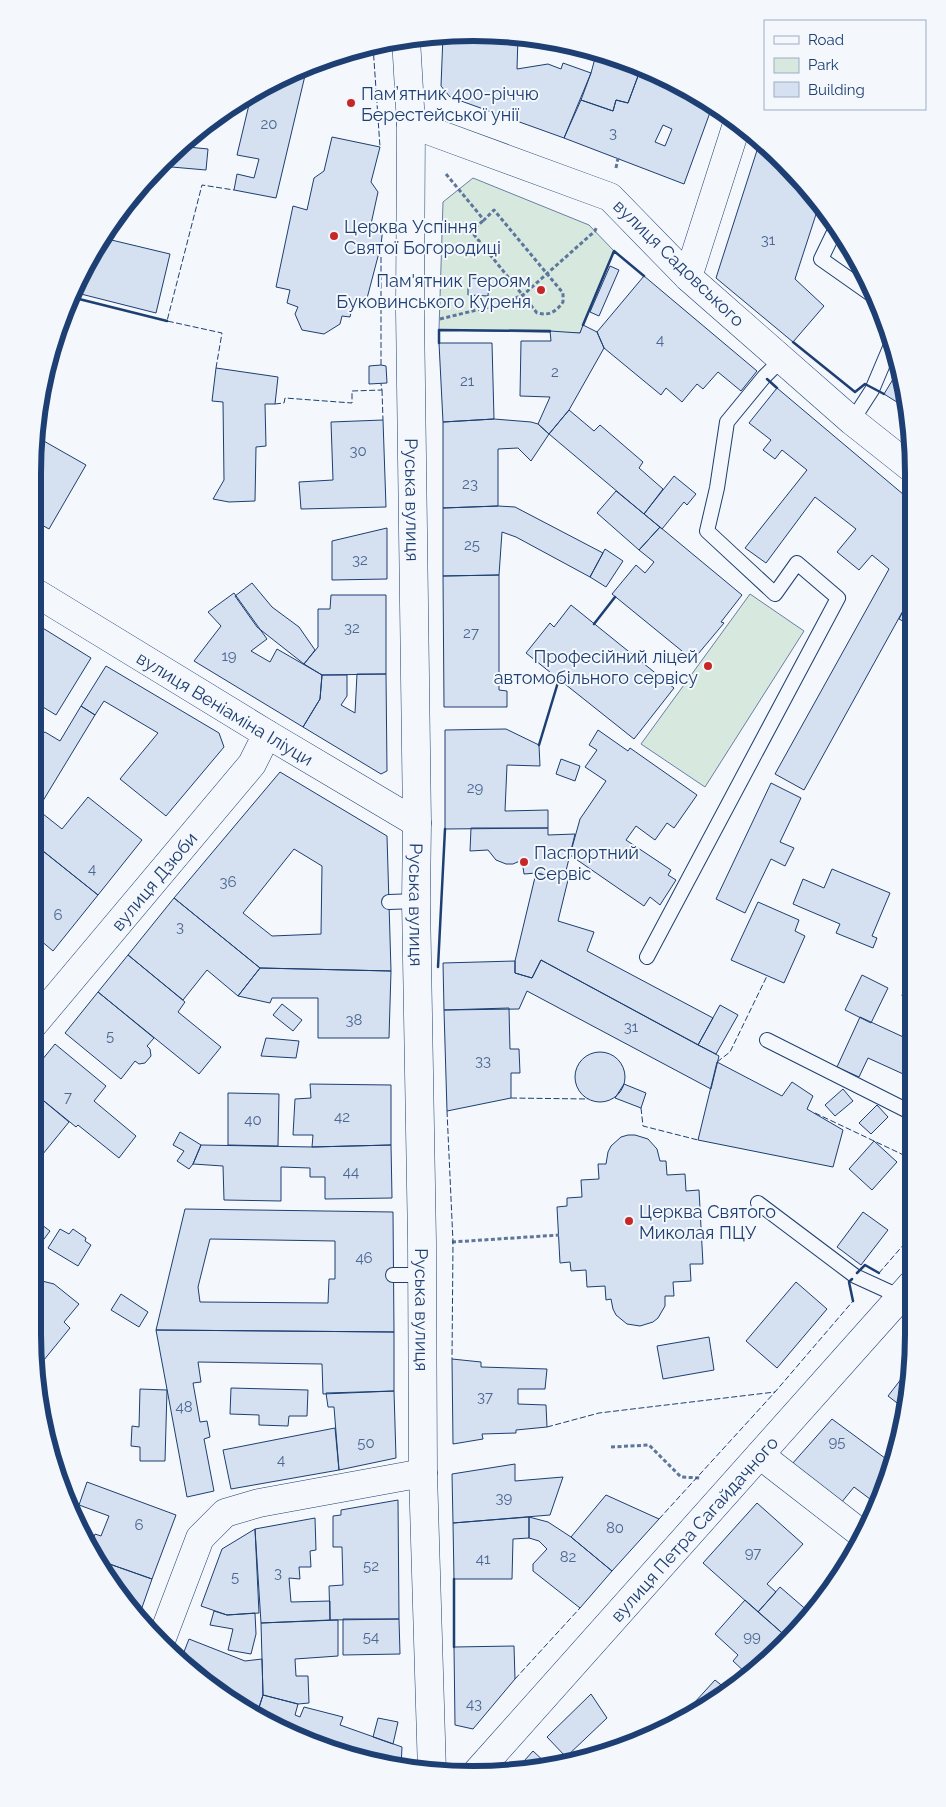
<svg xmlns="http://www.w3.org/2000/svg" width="946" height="1807" font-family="Raleway,sans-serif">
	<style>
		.green { fill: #d7e8df; stroke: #687fa3 }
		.building { fill: #d5e0f0; stroke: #1d3f73; fill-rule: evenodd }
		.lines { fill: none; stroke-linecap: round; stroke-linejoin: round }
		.service-casing { stroke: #1d3f73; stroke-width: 16 }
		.minor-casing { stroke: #1d3f73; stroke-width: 29 }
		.tertiary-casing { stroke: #1d3f73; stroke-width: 29 }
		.primary-casing { stroke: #1d3f73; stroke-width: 29 }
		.path { stroke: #5e769c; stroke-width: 3; stroke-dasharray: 4 2.5; stroke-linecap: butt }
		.service { stroke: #f4f7fb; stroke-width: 14 }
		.minor { stroke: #f4f7fb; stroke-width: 28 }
		.tertiary { stroke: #f4f7fb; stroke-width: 28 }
		.primary { stroke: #f4f7fb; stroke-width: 28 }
		.fence { stroke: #1d3f73; stroke-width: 1; stroke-dasharray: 6 2.5; stroke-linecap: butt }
		.wall { stroke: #1d3f73; stroke-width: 2.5 }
		.poi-dot { fill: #c62828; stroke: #f4f7fb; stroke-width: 2 }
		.labels { text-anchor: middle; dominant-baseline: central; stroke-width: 4; stroke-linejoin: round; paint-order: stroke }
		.number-label { font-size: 15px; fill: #4b6792 }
		.poi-label { font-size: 18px; fill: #1d3f73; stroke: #f4f7fb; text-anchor: start }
		.street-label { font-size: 18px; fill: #1d3f73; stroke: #f4f7fb }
		.rim { fill: none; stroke: #1d3f73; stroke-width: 6 }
	</style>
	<rect width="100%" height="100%" fill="#f4f7fb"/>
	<path class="green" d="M473 178 589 225 614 251 580 333 439 330 443 202Z
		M750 594 804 631 705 787 641 744Z"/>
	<path class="building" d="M502 33 518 36 517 69 548 64 561 69 563 63 591 73 564 138 450 97 441 86 443 35Z
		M597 51 641 68 628 103 616 100 613 111 581 100 591 73Z
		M307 67 276 198 234 190 237 174 254 178 259 159 237 155 252 92Z
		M658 74 668 78 712 107 684 184 564 138 581 100 613 111 616 100 628 103 638 76 655 83ZM663 125 672 129 665 146 655 142Z
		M332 137 380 147 371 182 378 192 371 224 383 227 381 245 365 306 353 304 350 317 342 316 340 324 324 334 302 330 295 314 298 307 287 303 290 290 276 287 293 206 307 210 314 178 324 171Z
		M760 141 764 142 820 202 795 279 824 306 793 342 716 278Z
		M178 146 208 149 206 170 160 166Z
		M103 238 170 254 156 313 73 292 78 278Z
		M610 266 619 270 599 316 590 312Z
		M644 276 757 371 741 391 718 372 703 389 697 384 682 402 666 388 661 395 604 348 597 332Z
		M468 278 489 279 488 296 468 295Z
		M583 325 597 332 604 348 569 410 549 434 538 424 550 397 520 396 521 341H551L550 331 580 333Z
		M439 343H492L494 419 443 422Z
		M381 365 386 366 387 383 369 384V366Z
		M216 368 278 377 275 404H265L266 446 256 447 255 501 229 502 213 499 224 480 223 402 212 401Z
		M898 371 908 409 884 394Z
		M777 388 910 500V598L804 790 775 774 889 569 872 555 859 570 837 552 856 529 815 497 766 563 745 548 807 470 782 450 775 459 763 450 771 440 749 423Z
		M569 410 594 431 600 425 643 462 639 468 663 489 644 514 549 434Z
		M494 419 531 422 538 424 549 434 531 461 518 448 498 449V506L443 508V422Z
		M383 420 386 507 301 509 299 482 333 480 331 422Z
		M35 436 86 465 49 529 33 520V444Z
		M674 476 696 494 687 505 684 502 662 529 644 514Z
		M616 491 660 527 639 550 597 513Z
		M498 506 515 507 603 553 590 577 516 537 502 532 499 575 443 576V508Z
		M660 527 742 595 721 622 724 623 693 660 612 594 636 565 645 573 654 562 639 550Z
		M387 528V579L332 580V541Z
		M605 549 623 561 606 587 590 577Z
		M499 575V690L507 691V707H444L443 576Z
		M252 583 272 607 299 627 315 650 304 664 257 627 235 596Z
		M234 593 267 639 251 651 270 662 277 649 322 675 320 699 303 727 194 661 221 626 208 612Z
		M331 595H386V674L322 675 304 664 318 647V609H330Z
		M910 598V625L899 619Z
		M571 605 674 688 634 739 526 653 550 623 554 627Z
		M33 622 91 658 56 715 33 701Z
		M106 666 219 733 224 747 166 816 120 779 158 733 104 701 95 715 81 706Z
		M357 674H386L387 771 381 774 303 727 320 699 322 675H347V696L341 705 355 713Z
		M81 706 95 715 38 809 33 806V740L45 732 60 741Z
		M506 729 539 745 540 766 507 765 505 811 548 810V828L445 829V730Z
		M598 730 628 751 630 748 697 795 674 828 667 823 655 840 636 826 626 840 671 870 668 875 676 880 660 905 650 897 644 906 570 855 580 819 606 781 585 767 597 750 589 745Z
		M561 759 580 766 575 781 556 774Z
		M280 772 387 836 391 971 260 968 174 898ZM294 849 322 866 321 934 272 936 243 913Z
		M771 783 801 798 780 842 794 848 785 866 771 859 745 913 716 899Z
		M88 797 142 840 98 895 33 843V806L62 829Z
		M471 828H548V835L575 834 564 879 536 873 524 874 522 860 513 864H506L496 860 488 850 470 851Z
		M33 843 98 895 53 951 33 934Z
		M832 869 890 893 872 936 877 938 873 948 836 933 840 924 793 904 803 879 824 888Z
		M536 873 568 880 558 921 594 932 587 951 713 1018 698 1045 541 960 532 978 515 973V961Z
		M174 898 260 968 238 996 207 970 183 1000 128 955Z
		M758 902 799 920 795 931 805 936 784 983 731 960Z
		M128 955 185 1002 178 1012 221 1047 199 1074 98 992Z
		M541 960 719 1056 711 1089 527 991 519 1009 444 1010 443 963 515 961V973L532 978Z
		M260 968 391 971 389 1038H318V998H272L270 1003 238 996Z
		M862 975 888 988 871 1023 845 1010Z
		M906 978 911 979V998L902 996Z
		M98 992 154 1038 147 1046 150 1049 151 1056 145 1063 139 1064 135 1061 121 1079 65 1033Z
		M282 1004 302 1020 293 1031 273 1015Z
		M720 1005 738 1015 716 1054 698 1045Z
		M509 1008 510 1049H519L520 1073H511V1098L447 1111 444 1010Z
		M860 1017 912 1041V1078L868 1058 859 1077 837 1067Z
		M266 1038 299 1041 296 1058 261 1056Z
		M55 1044 106 1086 94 1101 136 1136 119 1158 78 1125 76 1127 33 1092V1071Z
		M575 1077a25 25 0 1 1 50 0a25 25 0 1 1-50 0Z
		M717 1062 782 1096 792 1082 813 1096 807 1109 843 1130 833 1167 698 1140Z
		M310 1084 391 1085V1145L312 1147 313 1135H293L295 1099 311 1098Z
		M624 1084 646 1093 641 1108 615 1098Z
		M843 1089 853 1101 835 1116 825 1105Z
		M33 1092 69 1122 38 1160 33 1155Z
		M228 1093 279 1094 278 1146 228 1145Z
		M877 1105 888 1117 871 1134 859 1123Z
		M180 1132 201 1145 193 1164 189 1169 177 1161 184 1151 173 1145Z
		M628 1135H635L648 1139 657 1149 660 1161H666L667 1175 685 1174 686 1191 699 1190 703 1264H690L691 1281 673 1282 674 1296H665V1306L658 1318 653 1322 640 1326 627 1324 616 1315 613 1309 611 1299 606 1300 605 1286 587 1287 586 1270 571 1271 570 1262 560 1263 557 1207 567 1206V1198L582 1197 581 1180 599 1179 598 1164H606L608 1152 611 1146 621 1137Z
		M874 1141 897 1162 872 1190 849 1169Z
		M201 1145 312 1147 391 1145 392 1198 325 1199V1177H310V1168L281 1167V1201L224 1200 223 1166 193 1164Z
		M185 1209 393 1212 394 1332 156 1330ZM210 1239 335 1241V1279H329L328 1303 200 1302 198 1287Z
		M33 1212 41 1219 38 1222 50 1231 41 1243 33 1235Z
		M863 1212 888 1230 861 1265 837 1247Z
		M60 1229 69 1234 73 1229 86 1238 85 1241 91 1245 78 1266 48 1248Z
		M33 1235 41 1243 33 1255Z
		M33 1276 38 1280 54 1284 79 1304 64 1322 70 1328 39 1366 38 1365 32 1334Z
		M796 1282 827 1309 777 1368 746 1341Z
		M121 1294 148 1312 139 1327 111 1310Z
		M156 1330 394 1332V1391L323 1394 322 1364 198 1362 201 1382 193 1383 200 1422 207 1421 210 1437 204 1439 214 1491 187 1497Z
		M709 1337 714 1370 663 1379 657 1346Z
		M452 1359 481 1362V1367L547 1369 545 1389H518V1404L546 1405 547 1427 516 1430V1433L482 1434 483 1439 453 1444Z
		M912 1365 905 1409 888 1396Z
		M231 1388 308 1390 307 1416H289L288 1426 259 1425V1415L230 1414Z
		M140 1389 167 1390 165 1461H140V1447L131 1446 132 1426 139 1427Z
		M394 1391 396 1458 339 1470 334 1407H328L326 1393Z
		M832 1419 893 1464 881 1493 874 1502 854 1487 841 1503 792 1464Z
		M335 1428 339 1470 231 1489 223 1450Z
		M515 1464V1481L563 1477 550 1515 453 1523 452 1474Z
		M87 1482 176 1515 152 1579 101 1561 92 1543 95 1534 101 1536 109 1516 79 1505Z
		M606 1495 659 1519 612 1571 571 1537Z
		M398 1500 399 1619 330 1620 329 1586 343 1585 342 1547H333V1516L341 1515V1510Z
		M757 1503 803 1544 767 1584 776 1592 758 1612 703 1563Z
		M529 1517V1538L513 1539 512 1579H454L453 1523Z
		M529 1517 548 1522 571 1537 612 1571 580 1608 533 1571V1564L547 1549 539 1541 529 1538Z
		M315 1518 316 1550 310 1551 311 1567H299L300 1579 289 1578 291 1602 330 1601V1620L261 1623 255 1529Z
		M255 1529 259 1613 227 1615 201 1606 222 1549Z
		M101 1561 152 1579 139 1616 124 1602Z
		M780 1587 809 1612 789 1639 758 1612Z
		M745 1600 789 1639 784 1646 746 1673 733 1661 738 1655 715 1634Z
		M214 1611 227 1615 255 1613 256 1634 251 1654 228 1650 233 1629 210 1625Z
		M343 1619H399L400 1654 343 1655Z
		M338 1620V1656L295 1659 296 1676H308L309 1703 298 1704 263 1695 261 1623Z
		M189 1639 245 1661 262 1659 263 1695 258 1711 229 1700 182 1657Z
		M514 1646 515 1679 473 1729 455 1725 454 1647Z
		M715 1680 725 1688 698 1707 694 1703Z
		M591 1694 607 1718 566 1757 547 1737Z
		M263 1695 298 1704 295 1715 300 1717 304 1707 343 1717 340 1725 402 1747 401 1766 359 1760 257 1713Z
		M378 1718 398 1722 393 1744 373 1737Z
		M533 1751 548 1765 530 1771H515Z"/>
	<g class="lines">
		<defs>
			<path id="service" d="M836 228 821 259 875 297
				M852 421 872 390 891 345
				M389 902 416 901
				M647 957 838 598 797 563 775 594 707 531 717 488 727 422 764 377 782 359
				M767 1040 912 1113
				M758 1203 855 1276 901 1297
				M393 1275H422"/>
			<g id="minor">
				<path d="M688 277 852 421 910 467"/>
				<path id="s1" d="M33 1025 252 764 267 734"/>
				<path d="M760 1455 863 1535"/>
				<path d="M162 1638 200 1538 225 1513 259 1503 423 1473"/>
			</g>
			<g id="tertiary">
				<path id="s2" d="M406 39 411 124 410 311 417 823 416 901 422 1242 423 1473 432 1772"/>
				<path d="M411 124 610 197 688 277 737 124"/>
				<path id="s3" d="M33 591 267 734 417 823"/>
			</g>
			<g id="primary">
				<path id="s4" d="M477 1772 912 1284"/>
			</g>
		</defs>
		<use href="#service" class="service-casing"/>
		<use href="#minor" class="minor-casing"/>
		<use href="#tertiary" class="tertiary-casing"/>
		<use href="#primary" class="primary-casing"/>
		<path class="path" d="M646 80 649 71
			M616 168 618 158
			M446 174 484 220 494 210 563 293V302C556 312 549 316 537 313L471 231 484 220
			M440 319 501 304 523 295 595 231 597 226
			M452 1242 559 1235
			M611 1447 649 1445 681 1477 700 1478"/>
		<use href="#service" class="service"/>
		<use href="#minor" class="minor"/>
		<use href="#tertiary" class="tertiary"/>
		<use href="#primary" class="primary"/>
		<path class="fence" d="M373 46 380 147
			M188 138V147
			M381 365V245
			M216 368 222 333 167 321 202 185 234 190
			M382 390 383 420
			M275 404 284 403 285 398 352 403V391L382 390 381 384
			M717 1062 730 1052 767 976
			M511 1098 588 1099
			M641 1108 643 1126 698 1140
			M447 1111 453 1242 452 1359
			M815 1113 912 1159
			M879 1273 912 1235
			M547 1427 599 1413 775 1392 853 1301
			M659 1519 775 1392
			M515 1679 580 1608"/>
		<path class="wall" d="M71 297 167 321
			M583 325 614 251 644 276
			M793 342 855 392 865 384 884 394
			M439 343V330L550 331
			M767 379 777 388
			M594 624 615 597
			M539 745 559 679
			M438 967 445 829
			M857 1273 865 1265 879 1273
			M852 1279 849 1282 853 1301
			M454 1579V1647"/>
	</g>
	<g class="poi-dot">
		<circle cx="351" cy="103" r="5"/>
		<circle cx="334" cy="236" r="5"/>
		<circle cx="541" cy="290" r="5"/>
		<circle cx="708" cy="666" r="5"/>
		<circle cx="524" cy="862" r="5"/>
		<circle cx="629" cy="1221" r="5"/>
	</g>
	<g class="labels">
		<g class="number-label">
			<text x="269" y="124">20</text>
			<text x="613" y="133">3</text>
			<text x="768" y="240">31</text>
			<text x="660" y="340">4</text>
			<text x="555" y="372">2</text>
			<text x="467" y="381">21</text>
			<text x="358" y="451">30</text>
			<text x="470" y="484">23</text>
			<text x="472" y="545">25</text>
			<text x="360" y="560">32</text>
			<text x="352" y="628">32</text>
			<text x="471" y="633">27</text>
			<text x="229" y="656">19</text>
			<text x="475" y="788">29</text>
			<text x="92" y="869">4</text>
			<text x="228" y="882">36</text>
			<text x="58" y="915">6</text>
			<text x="180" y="927">3</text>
			<text x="354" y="1020">38</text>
			<text x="631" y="1027">31</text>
			<text x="110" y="1036">5</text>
			<text x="483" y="1061">33</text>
			<text x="68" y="1097">7</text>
			<text x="342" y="1117">42</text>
			<text x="253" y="1120">40</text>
			<text x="351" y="1172">44</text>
			<text x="364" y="1258">46</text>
			<text x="485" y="1397">37</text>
			<text x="184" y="1407">48</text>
			<text x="837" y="1442">95</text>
			<text x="366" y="1443">50</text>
			<text x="281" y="1460">4</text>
			<text x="504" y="1498">39</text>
			<text x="139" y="1525">6</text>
			<text x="615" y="1528">80</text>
			<text x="753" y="1553">97</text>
			<text x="568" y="1557">82</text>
			<text x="483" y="1559">41</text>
			<text x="371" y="1566">52</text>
			<text x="278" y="1573">3</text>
			<text x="235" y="1577">5</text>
			<text x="371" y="1637">54</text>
			<text x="752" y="1637">99</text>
			<text x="474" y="1704">43</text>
		</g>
		<g class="poi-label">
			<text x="361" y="93">Пам’ятник 400-річчю<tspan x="361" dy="21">Берестейської унії</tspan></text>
			<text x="344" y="226">Церква Успіння<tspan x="344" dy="21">Святої Богородиці</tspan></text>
			<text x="531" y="280" text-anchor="end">Пам'ятник Героям<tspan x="531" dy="21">Буковинського Куреня</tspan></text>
			<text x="698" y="656" text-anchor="end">Професійний ліцей<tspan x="698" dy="21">автомобільного сервісу</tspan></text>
			<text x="534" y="852">Паспортний<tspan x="534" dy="21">Сервіс</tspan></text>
			<text x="639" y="1211">Церква Святого<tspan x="639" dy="21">Миколая ПЦУ</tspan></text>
		</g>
		<g class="street-label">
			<text transform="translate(679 263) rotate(44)">вулиця Садовського</text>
			<text stroke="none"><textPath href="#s2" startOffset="461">Руська вулиця</textPath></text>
			<text stroke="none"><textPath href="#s3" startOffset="225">вулиця Веніаміна Іліуци</textPath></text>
			<text stroke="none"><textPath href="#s1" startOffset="188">вулиця Дзюби</textPath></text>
			<text stroke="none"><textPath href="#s2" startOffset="866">Руська вулиця</textPath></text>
			<text stroke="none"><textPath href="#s2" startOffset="1271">Руська вулиця</textPath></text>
			<text stroke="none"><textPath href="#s4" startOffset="326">вулиця Петра Сагайдачного</textPath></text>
		</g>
	</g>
	<path d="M0 0H946V1807H0ZM473 41H473A432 432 0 0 1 905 473V1334A432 432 0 0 1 473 1766H473A432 432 0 0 1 41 1334V473A432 432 0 0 1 473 41Z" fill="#f4f7fb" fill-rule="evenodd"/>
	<path class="rim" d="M473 41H473A432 432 0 0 1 905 473V1334A432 432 0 0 1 473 1766H473A432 432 0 0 1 41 1334V473A432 432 0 0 1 473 41Z"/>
	<rect x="764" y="20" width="162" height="90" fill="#f4f7fb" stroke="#9eadc5"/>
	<rect x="774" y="36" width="25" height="8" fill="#f4f7fb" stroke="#9eadc5"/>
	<text x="808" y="45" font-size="15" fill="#1d3f73">Road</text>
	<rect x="774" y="58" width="25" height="15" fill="#d7e8df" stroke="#9eadc5"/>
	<text x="808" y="70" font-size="15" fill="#1d3f73">Park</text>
	<rect x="774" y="82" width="25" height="15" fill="#d5e0f0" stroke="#9eadc5"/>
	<text x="808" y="95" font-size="15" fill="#1d3f73">Building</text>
</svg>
